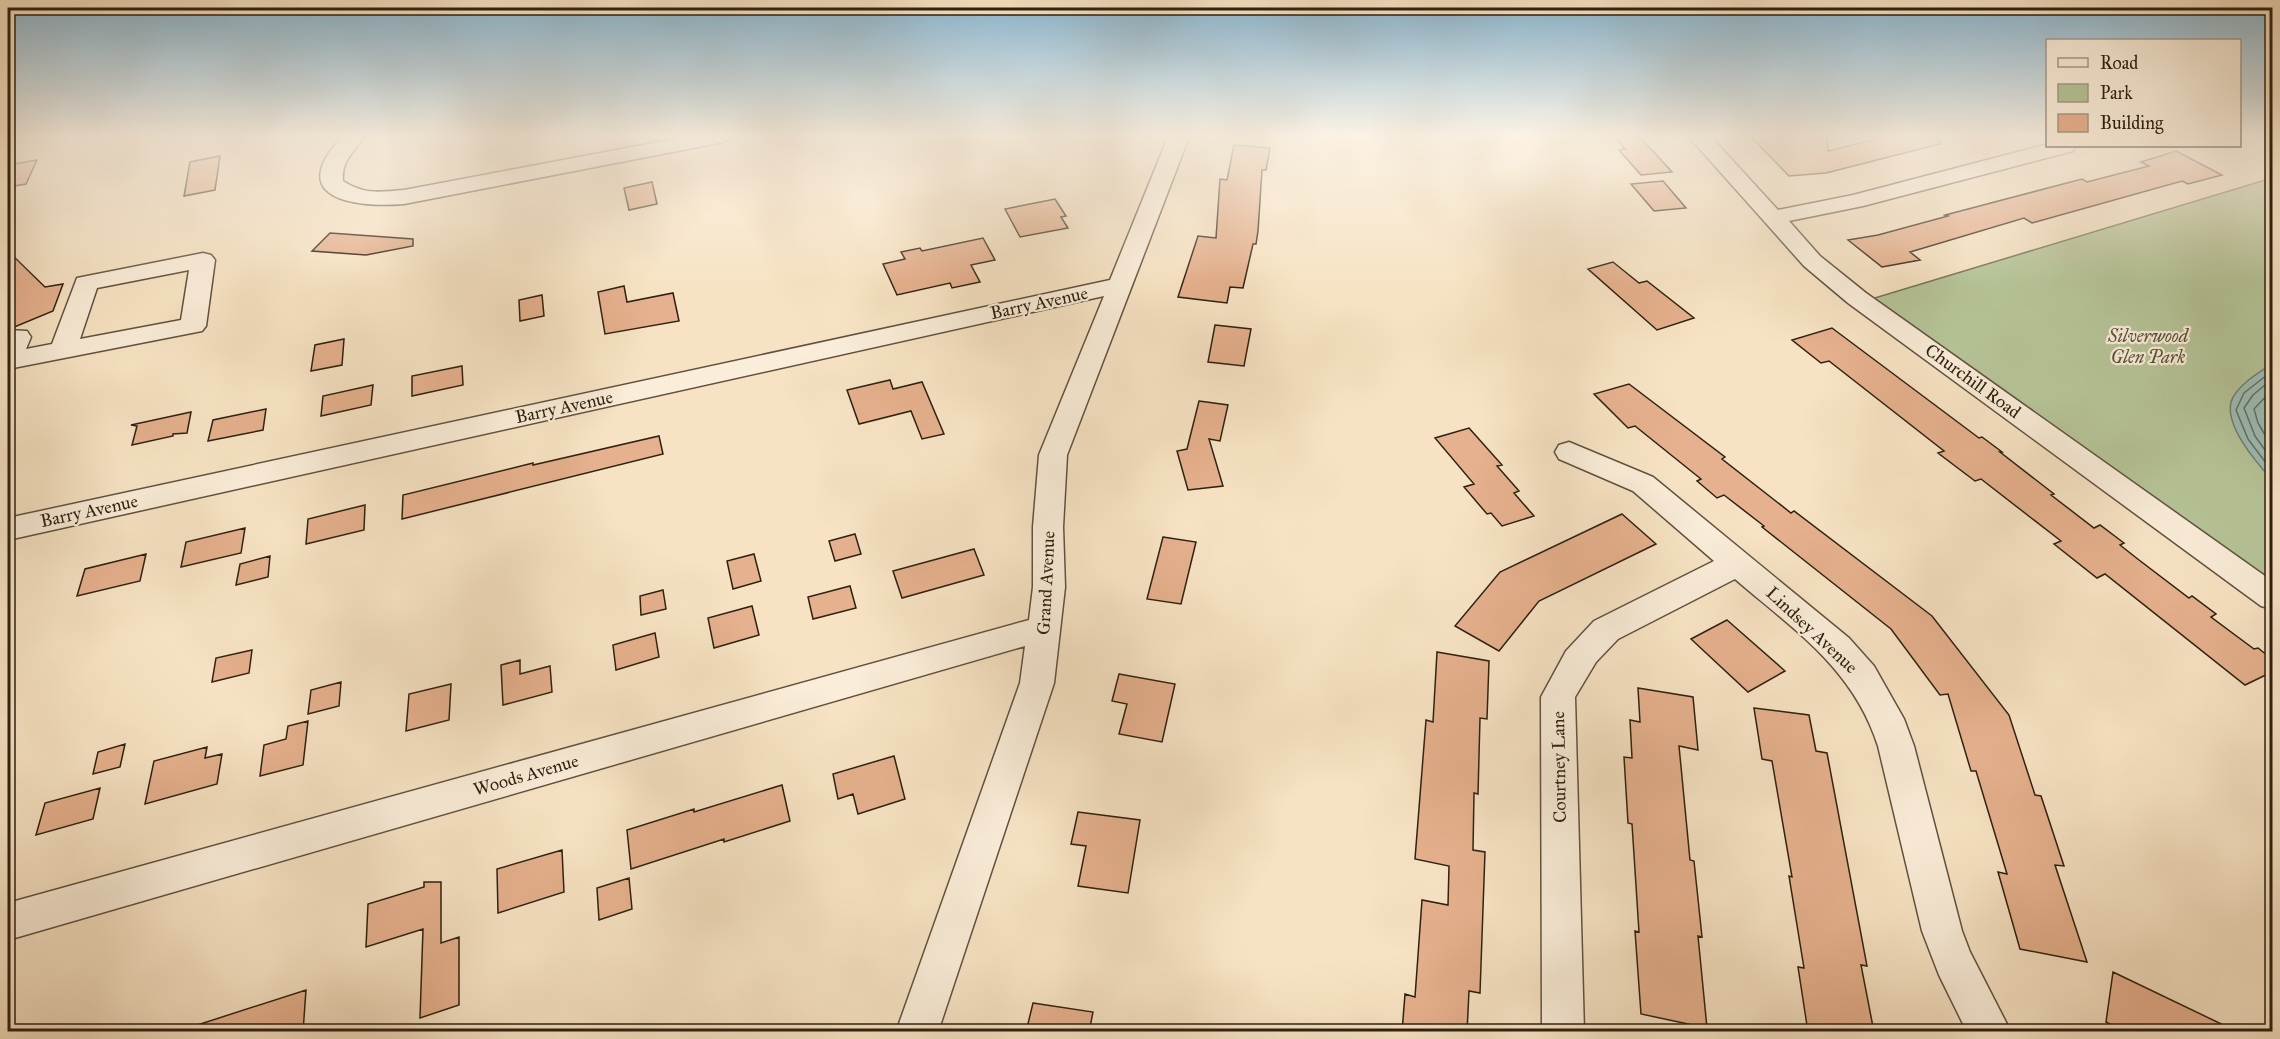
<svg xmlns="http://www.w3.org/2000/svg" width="2280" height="1039" font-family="'IM FELL Great Primer',serif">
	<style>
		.green { fill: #b6c599; stroke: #727355; stroke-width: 1.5 }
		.water { fill: #9dbeb6; stroke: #707f74; stroke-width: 1.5 }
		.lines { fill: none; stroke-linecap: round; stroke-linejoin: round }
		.shore { stroke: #657064; stroke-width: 1.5 }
		.building { fill: #e6b18e; stroke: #2d2111; stroke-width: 1.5 }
		.minor-casing { stroke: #60523e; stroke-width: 3 }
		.minor { fill: #faedd9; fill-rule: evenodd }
		.labels { text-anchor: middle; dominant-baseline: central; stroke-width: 4.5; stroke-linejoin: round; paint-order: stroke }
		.street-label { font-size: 18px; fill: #2d2111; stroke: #faedd9 }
		.park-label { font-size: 18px; font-style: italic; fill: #56523a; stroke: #faedd9 }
	</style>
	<rect width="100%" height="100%" fill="#f7e3c4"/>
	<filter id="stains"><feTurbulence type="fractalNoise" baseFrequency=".00333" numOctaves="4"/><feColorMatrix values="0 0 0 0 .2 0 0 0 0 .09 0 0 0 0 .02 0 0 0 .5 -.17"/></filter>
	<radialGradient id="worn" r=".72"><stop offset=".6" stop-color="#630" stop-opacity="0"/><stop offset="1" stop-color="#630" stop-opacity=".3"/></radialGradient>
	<path class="green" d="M2272 178V590L1868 300Z"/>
	<path class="water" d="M2272 364V480C2257 463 2225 427 2231 402 2236 386 2259 372 2272 364Z"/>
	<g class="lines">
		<path class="shore" d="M2272 371 2244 393 2236 410 2248 439 2272 471
			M2272 379 2253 395 2244 408 2255 436 2272 460
			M2272 390 2254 409 2258 423 2272 447"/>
	</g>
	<path class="building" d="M1615 137H1640L1672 172 1641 175 1619 150 1625 149Z
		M1751 137H1827L1828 151 1884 137H1939L1940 144 1826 173 1789 176Z
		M1234 145 1270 148 1266 170H1262L1258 231 1256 244H1253L1243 288 1230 287 1227 303 1178 297 1198 236 1216 238 1220 179 1227 180Z
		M2176 151 2222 175 2188 184 2182 181 2032 223 2024 218 1910 252 1920 260 1882 267 1848 240 1878 235 1948 216 1945 215 2082 179 2087 182 2149 166 2141 162Z
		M220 156 215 190 184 196 190 162Z
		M37 160 26 184 8 187V165Z
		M1663 181 1686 208 1654 211 1631 184Z
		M652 182 657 204 629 210 624 188Z
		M1055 199 1066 216 1061 217 1068 228 1020 237 1005 209Z
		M330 233 413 239V246L366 255 312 251Z
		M983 238 995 260 971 265 980 282 952 288 950 283 897 295 883 264 905 259 901 252 920 248 922 251Z
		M8 251 45 287 63 284 53 311 12 328H8Z
		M1613 262 1639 283 1647 281 1694 318 1657 330 1588 269Z
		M624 286 627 302 673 293 679 321 605 334 598 292Z
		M542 295 544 316 520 321 519 300Z
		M1215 325 1251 329 1244 366 1208 362Z
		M1832 328 1979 438 1982 437 2002 452H2000L2054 494 2051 495 2094 528 2100 525 2124 543 2120 545 2139 560 2189 598 2192 596 2216 614 2211 617 2254 649 2258 648 2272 659V672L2245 685 2105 574 2097 578 2054 544 2061 541 1981 479 1975 481 1938 453 1944 451 1829 361 1821 363 1792 340Z
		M344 339 342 365 311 371 315 345Z
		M462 366 463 385 412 396V376Z
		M890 380 893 389 922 382 944 434 922 439 911 411 859 424 847 390Z
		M1629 384 1725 457 1722 459 1791 513 1794 511 1932 616 2009 715 2035 795 2041 796 2064 866 2055 865 2087 962 2020 949 1998 872 2007 874 1976 771H1971L1948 694 1940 695 1891 629 1762 527 1764 526 1724 495 1717 498 1697 481 1701 479 1635 426 1628 428 1594 394Z
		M373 385 371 405 321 416 323 396Z
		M1199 401 1228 405 1220 441 1209 439 1223 486 1188 490 1177 451 1187 449Z
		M266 409 263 430 208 441 213 420Z
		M191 412 187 433 173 434V436L132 445 137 426 131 425Z
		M1469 428 1502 465 1497 466 1519 491 1514 493 1534 516 1502 526 1491 513 1487 514 1464 487 1474 484 1435 438Z
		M659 436 663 454 402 519 403 495 533 463V465Z
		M365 505 364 530 306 544 308 519Z
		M1622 514 1656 544 1539 601 1499 651 1455 626 1500 572Z
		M245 528 241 553 181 567 186 542Z
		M855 534 861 554 835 561 829 541Z
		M1163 537 1196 542 1181 604 1147 599Z
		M974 549 984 575 902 598 893 571Z
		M146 554 140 581 77 596 85 569Z
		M754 554 761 581 733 589 727 561Z
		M270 556 268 577 236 585 240 564Z
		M850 586 856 608 813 619 808 597Z
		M663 590 666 609 641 615 640 596Z
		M752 606 759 635 714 648 708 618Z
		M1727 620 1785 671 1748 692 1691 639Z
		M655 633 659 657 616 670 613 645Z
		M252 650 249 673 212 682 216 658Z
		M1437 652 1489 661 1487 719 1480 718 1478 794 1474 793 1473 850 1485 852 1480 993 1469 991 1467 1032H1402L1405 994 1415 997 1422 900 1448 905 1449 866 1415 859 1426 720 1433 722Z
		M520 660V674L550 666 552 692 503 705 501 665Z
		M1119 674 1175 684 1162 742 1119 734 1127 704 1112 701Z
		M341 682 339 706 308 714 311 690Z
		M451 684 449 720 406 731 409 694Z
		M1638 688 1693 697 1698 750 1679 746 1690 860 1694 861 1702 937 1698 936 1707 1028 1641 1014 1635 931 1639 932 1632 824 1628 823 1624 757 1632 758 1630 720 1640 722Z
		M1754 708 1809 715 1816 751 1827 753 1867 966 1861 965 1874 1032H1808L1798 967 1804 968 1789 876 1792 877 1772 761 1762 759Z
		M308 721 303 765 260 776 264 745 286 739 288 726Z
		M125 744 120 767 93 774 98 752Z
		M207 747 205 758 222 754 217 784 145 804 154 761Z
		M894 756 905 799 858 814 853 794 838 799 833 774Z
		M782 785 790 821 724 842V839L631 869 627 830 694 809V812Z
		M100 788 93 819 36 835 45 803Z
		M1078 812 1140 820 1128 893 1078 886 1086 846 1071 844Z
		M562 850 564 892 498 913 497 869Z
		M629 878 632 909 599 920 597 888Z
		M424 882H441V943L459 937V1005L420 1018 423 929 366 947 368 904 424 887Z
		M2113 972 2238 1032H2125L2106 1022Z
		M306 990 303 1032H192L191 1027Z
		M1033 1003 1093 1012 1089 1032H1026Z"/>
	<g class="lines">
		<defs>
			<path id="minor" d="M342 137H364C354 152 341 161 343 181 365 195 379 192 404 190L685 137H729L726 141 719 143 404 204C355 208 284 199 342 137Z
				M1168 137H1189L1067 455 1063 527 1065 587 1054 683 938 1032H896L1020 683 1025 646 8 940V903L1029 620 1033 587V527L1039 455 1104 296 8 540V518L1110 280Z
				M1689 137H1711L1778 210 1853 195 2048 144 2075 146 2073 151 1863 206 1789 221 1820 256 1866 293 2272 581V609L2261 606 1848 303 1804 266Z
				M203 253 211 255 215 260 206 326 202 331 8 369V330L27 331 31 337 26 349 52 344 77 278ZM189 270 181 320 80 339 97 288Z
				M1569 442 1653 477 1849 638 1874 666 1904 719 1914 746 1962 931 1970 952 2011 1032H1967L1939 975 1922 931 1878 746C1853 668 1794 630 1735 579L1618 639 1596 662 1575 697 1584 1032H1542L1541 697 1566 651 1594 621 1714 561 1633 491 1559 459 1555 452 1559 445Z"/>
		</defs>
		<use href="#minor" class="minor-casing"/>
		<use href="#minor" class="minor"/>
	</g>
	<linearGradient id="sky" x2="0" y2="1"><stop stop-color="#8ab8d4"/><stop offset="0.48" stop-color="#fbf2e4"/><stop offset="1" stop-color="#fbf2e4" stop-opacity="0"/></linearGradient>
	<rect width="2280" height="283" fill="url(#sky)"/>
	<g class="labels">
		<g class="street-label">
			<text transform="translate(1039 303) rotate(-12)">Barry Avenue</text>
			<text transform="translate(1973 381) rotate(36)">Churchill Road</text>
			<text transform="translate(564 407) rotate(-12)">Barry Avenue</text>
			<text transform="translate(89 511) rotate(-12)">Barry Avenue</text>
			<text transform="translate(1046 583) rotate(-87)">Grand Avenue</text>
			<text transform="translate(1812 630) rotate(43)">Lindsey Avenue</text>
			<text transform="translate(1559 767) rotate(-91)">Courtney Lane</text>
			<text transform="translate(526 775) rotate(-16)">Woods Avenue</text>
		</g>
		<g class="park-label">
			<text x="2148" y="336">Silverwood<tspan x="2148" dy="21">Glen Park</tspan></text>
		</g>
	</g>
	<rect width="2280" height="1039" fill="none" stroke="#f7e3c4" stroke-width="30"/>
	<rect x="9" y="9" width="2262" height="1021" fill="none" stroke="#2d2111" stroke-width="3"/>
	<rect x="15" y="15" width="2250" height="1009" fill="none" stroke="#2d2111" stroke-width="1.5"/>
	<rect x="2046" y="39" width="195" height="108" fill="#faedd9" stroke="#a89b89" stroke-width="1.5"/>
	<rect x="2058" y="58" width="30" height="9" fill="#faedd9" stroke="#a89b89" stroke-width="1.5"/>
	<text x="2100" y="69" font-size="18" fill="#2d2111">Road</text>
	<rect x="2058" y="84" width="30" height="18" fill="#b6c599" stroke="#a89b89" stroke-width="1.5"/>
	<text x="2100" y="99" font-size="18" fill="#2d2111">Park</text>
	<rect x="2058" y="114" width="30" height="18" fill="#e6b18e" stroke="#a89b89" stroke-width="1.5"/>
	<text x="2100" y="129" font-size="18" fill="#2d2111">Building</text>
	<rect width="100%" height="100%" filter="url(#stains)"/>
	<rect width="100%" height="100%" fill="url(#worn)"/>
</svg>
